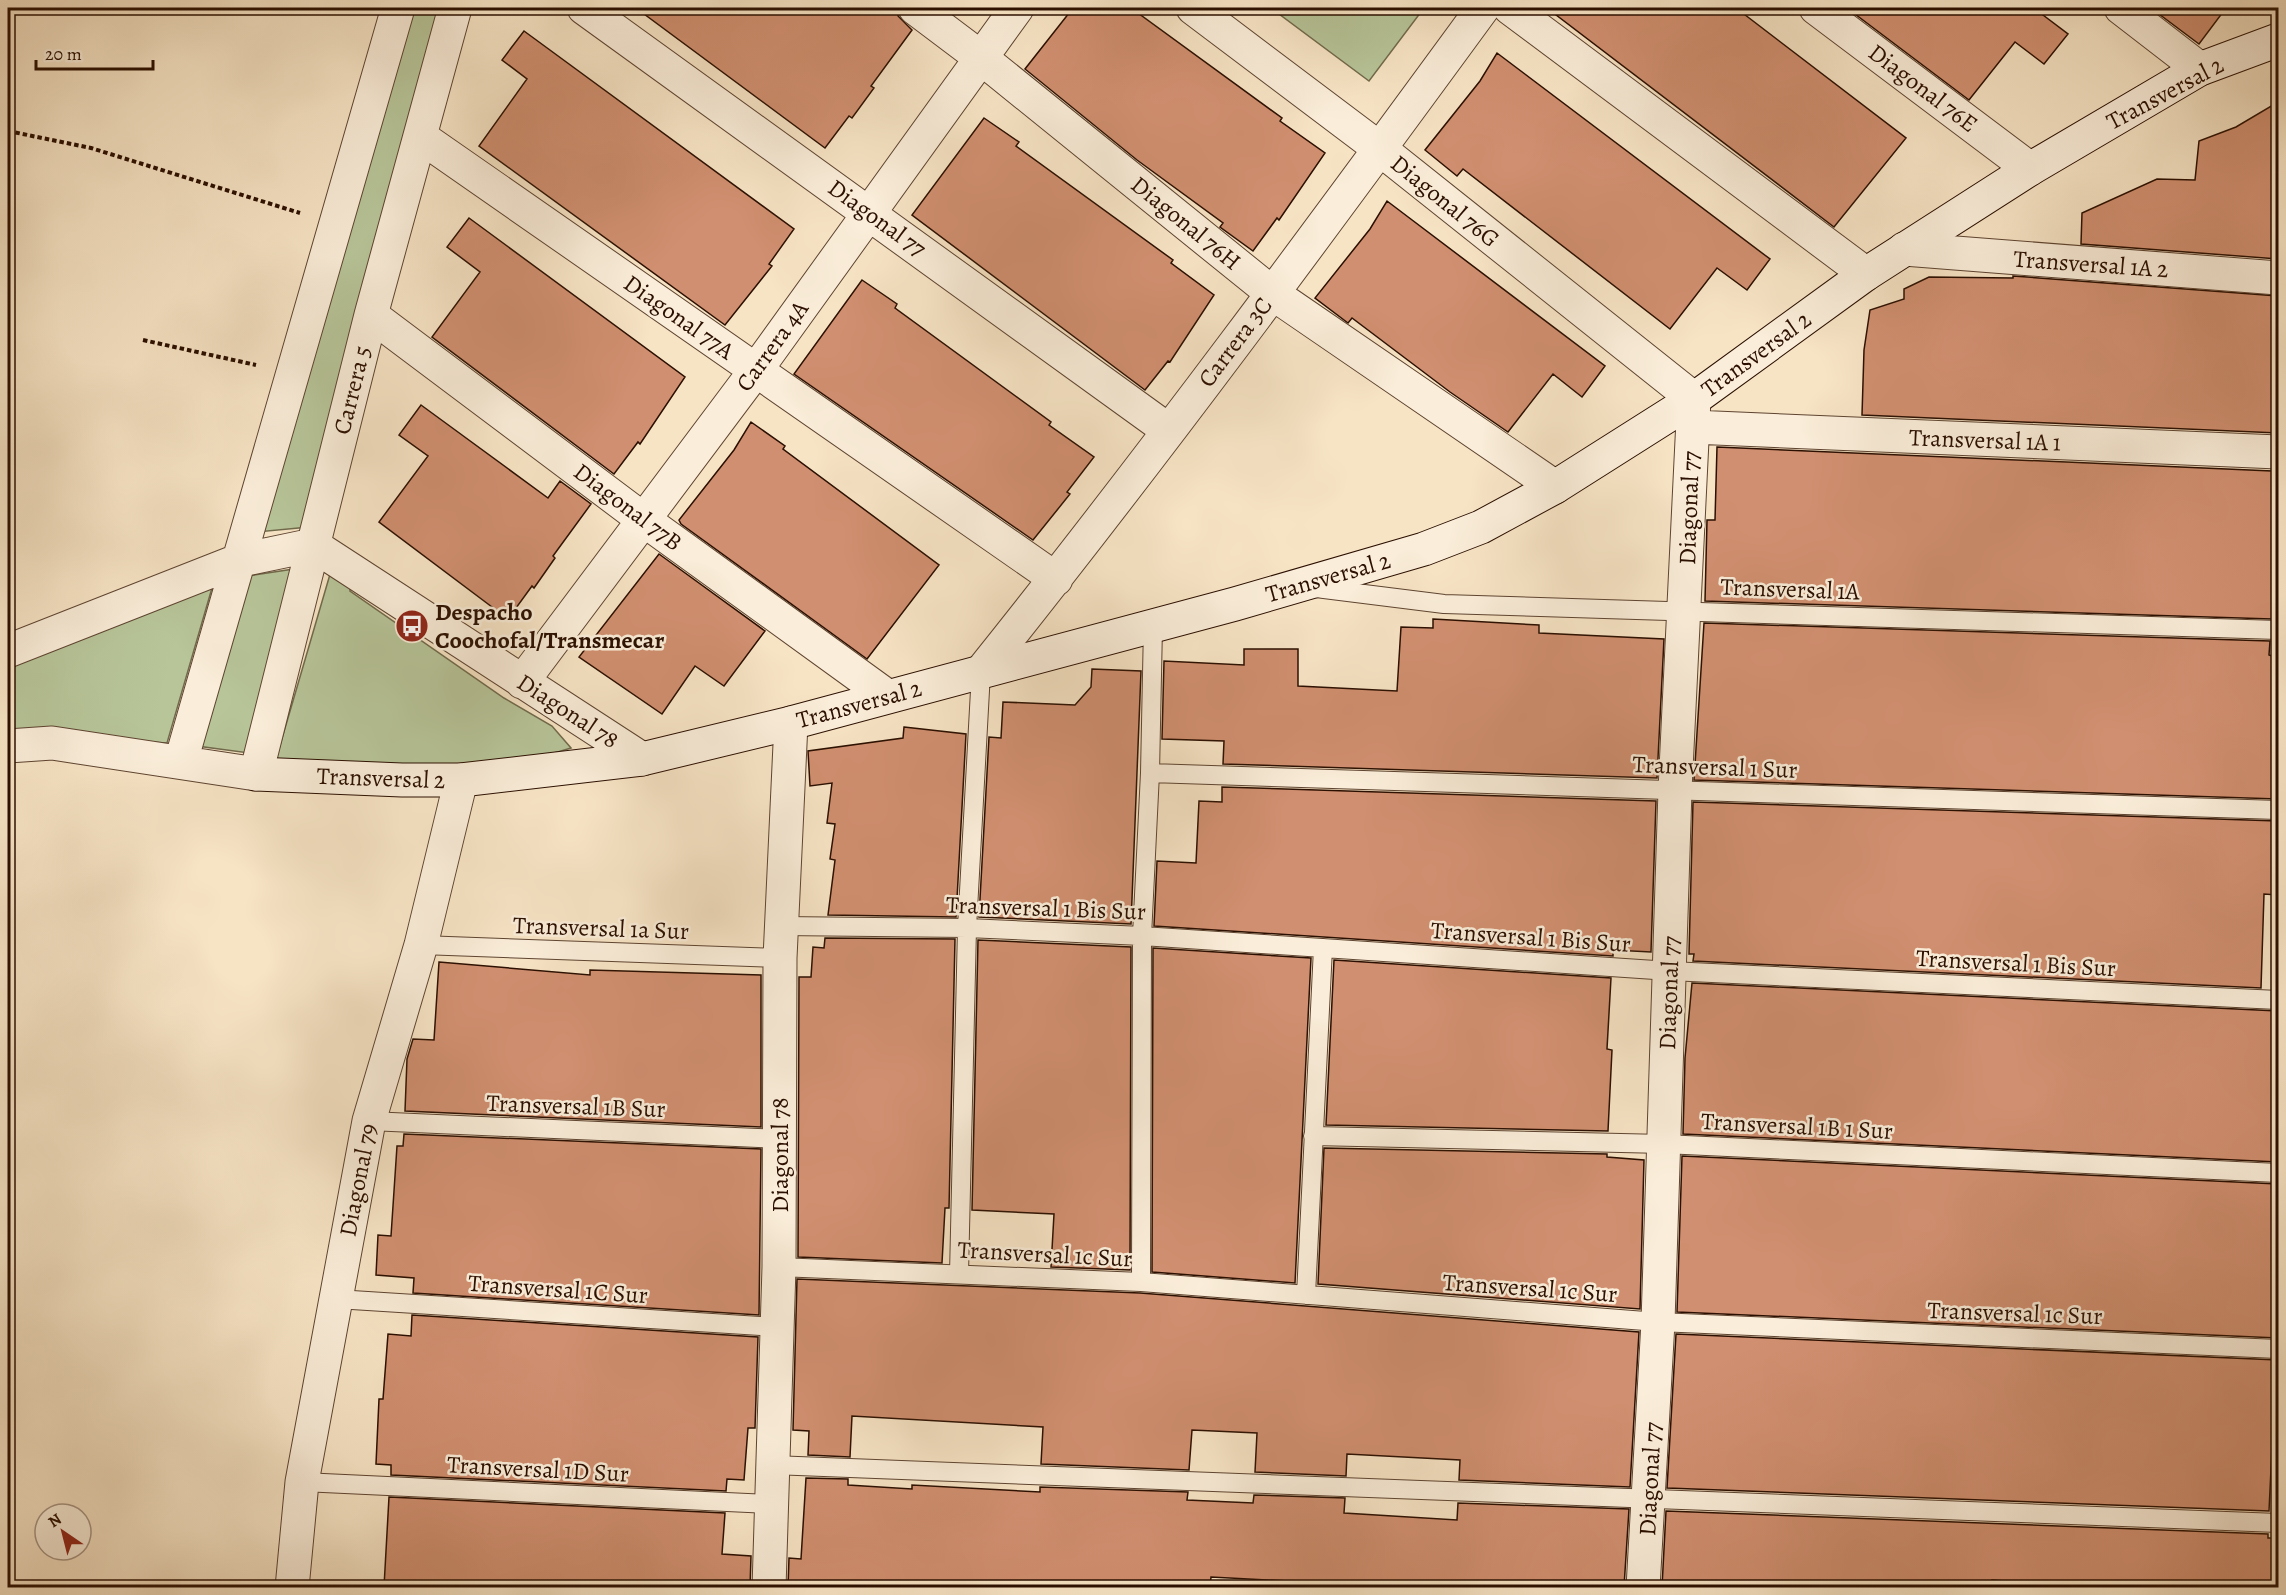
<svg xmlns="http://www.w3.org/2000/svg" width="2286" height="1595" font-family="Alegreya,serif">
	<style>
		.green { fill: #b7c599; stroke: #716a4c; stroke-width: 1.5 }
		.building { fill: #d08f70; stroke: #2b0f00; stroke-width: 1.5 }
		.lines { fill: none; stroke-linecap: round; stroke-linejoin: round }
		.lane-casing { stroke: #5e4431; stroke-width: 20 }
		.street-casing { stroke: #5e4431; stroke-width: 35 }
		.secondary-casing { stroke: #2b0f00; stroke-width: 35 }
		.path { stroke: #2b0f00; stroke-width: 4; stroke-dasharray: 4.5 3; stroke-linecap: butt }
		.lane { stroke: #faedd9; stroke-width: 18 }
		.street { stroke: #faedd9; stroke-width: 33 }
		.secondary { stroke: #faedd9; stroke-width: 33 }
		.labels { text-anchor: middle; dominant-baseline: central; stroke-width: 5; stroke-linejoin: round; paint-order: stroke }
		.street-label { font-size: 24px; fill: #2b0f00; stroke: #faedd9 }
		.poi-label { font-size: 24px; font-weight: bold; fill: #2b0f00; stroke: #faedd9; text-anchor: start }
	</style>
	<rect width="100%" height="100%" fill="#f7e4c5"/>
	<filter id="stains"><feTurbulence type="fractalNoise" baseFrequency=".00333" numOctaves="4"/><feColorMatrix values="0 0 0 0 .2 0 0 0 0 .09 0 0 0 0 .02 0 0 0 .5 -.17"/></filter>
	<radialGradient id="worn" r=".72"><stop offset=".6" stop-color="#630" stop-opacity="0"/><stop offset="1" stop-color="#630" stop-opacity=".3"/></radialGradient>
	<path class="green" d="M411 8H444L309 527 257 532Z
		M1271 8H1424L1369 81Z
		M333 564 350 571V591L504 698 552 726 571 748C489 776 364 761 276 759Z
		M294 569 249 753 197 746 247 576Z
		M212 588 167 743 8 734V663Z"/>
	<path class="building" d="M636 8H897L898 16 912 30 871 86 874 88 852 118 849 116 825 148Z
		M1073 8H1131L1282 118 1280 121 1325 153 1279 220 1277 218 1253 251 1220 227 1223 223 1137 160 1025 69Z
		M1547 8H1736L1906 138 1834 227Z
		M1847 8H2043L2039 12 2068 34 2044 64 2015 42 1969 100Z
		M2151 8H2226L2199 44Z
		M524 31 794 229 769 264 772 266 725 325 479 146 527 79 502 60Z
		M1497 53 1770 259 1747 290 1717 268 1670 329 1463 169 1457 176 1425 150 1480 81Z
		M2278 102V259L2081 244 2082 213 2157 179 2195 180 2199 141 2236 127Z
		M984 118 1019 142 1016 146 1173 260 1171 263 1214 295 1170 362 1168 361 1145 390 912 215Z
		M1387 201 1605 366 1582 397 1553 374 1508 432 1450 392 1352 318 1348 323 1315 298 1370 229Z
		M469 218 685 377 640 444 638 442 614 474 432 337 480 272 447 247Z
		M2013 276 2278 296V433L1862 415 1864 350 1870 310 1904 299V289L1929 277 2013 278Z
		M862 280 897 304 895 308 1051 422 1049 425 1094 457 1067 492 1070 494 1033 540 794 374Z
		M421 405 548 498 560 481 591 504 553 556 555 558 534 588 532 586 508 619 379 522 428 456 399 435Z
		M751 422 785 446 783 449 939 565 867 659 681 524 679 520 734 450Z
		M1717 447 2272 471V546L2277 547 2272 619 1705 601 1707 520H1715Z
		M659 554 765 631 724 686 695 666 662 714 579 657Z
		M1433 619 1539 625V633L1664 639 1657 778 1223 764 1224 741 1162 739 1164 661 1244 665V649H1298V686L1397 691 1401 627 1433 628Z
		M1704 623 2270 641 2269 655 2278 658V799L1694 780Z
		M1092 669 1141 671 1131 924 979 917 989 737 1001 738 1003 702 1075 705 1091 687Z
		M904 727 966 734 956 917 828 915 835 860 830 859 835 824 827 823 832 783 810 786 808 751 903 738Z
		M1222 787 1656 801 1651 952 1613 950V956L1154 926 1157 861 1196 863 1199 801 1222 802Z
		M1693 802 2278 821V895L2264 894 2261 988 1693 961 1694 954H1689Z
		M825 938 955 939 949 1208H945L942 1263 798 1257 799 977H811L813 947 824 948Z
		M978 940 1131 947 1130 1270 1051 1267 1054 1214 972 1210Z
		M1153 948 1311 958 1295 1283 1152 1272Z
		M1334 960 1611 978 1607 1049 1612 1050 1608 1131 1326 1125Z
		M439 962 590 975V970L761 975V1127L405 1111 407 1059 413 1039 434 1040Z
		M1692 983 2278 1011V1162L1683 1134 1685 1058Z
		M404 1134 761 1149 759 1315 413 1293 414 1278 376 1275 378 1235 391 1236 397 1146H403Z
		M1324 1148 1607 1154V1157L1644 1160 1640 1309 1318 1284Z
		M1682 1156 2278 1184V1338L1677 1312Z
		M797 1279 1140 1293 1639 1332 1630 1487 1459 1480 1460 1460 1347 1454 1346 1476 1255 1472 1257 1433 1192 1430 1189 1470 1041 1464 1043 1427 852 1416 850 1457 808 1455 809 1431 793 1430Z
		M412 1315 758 1337 755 1428H748L744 1480 727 1479 726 1491 391 1475V1465L376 1464 379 1399H383L388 1334 411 1336Z
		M1676 1334 2278 1360V1427H2273L2269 1511 1667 1488Z
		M806 1478 848 1479V1485L912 1489V1485L1040 1492V1487L1188 1492 1187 1500 1253 1503 1254 1495 1345 1498 1344 1513 1457 1520 1458 1503 1629 1509 1624 1587H1306L1307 1582 1211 1577 1210 1587H788L789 1558 801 1559Z
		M389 1497 725 1513 722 1554 751 1556 750 1587H384Z
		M1666 1511 2268 1534V1538H2278V1587H2087L1992 1580V1587H1662Z"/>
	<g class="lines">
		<defs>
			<path id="lane" d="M1316 588 1444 604 2278 630
				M1150 773 2278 810
				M781 926 967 928 1142 936 1670 971 2278 1000
				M421 945 780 958
				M369 1121 781 1139
				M1313 1136 1664 1144 2278 1173
				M779 1267 1141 1282 1658 1322 2278 1349
				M959 1274 967 928 981 672
				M1141 1282 1142 936 1150 773 1153 626
				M1306 1295 1323 948
				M336 1299 776 1327
				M772 1465 2278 1523
				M302 1482 770 1504"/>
			<path id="street" d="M584 8 1168 430
				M915 8 980 57 1272 293 1555 487
				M1193 8 1380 149 1694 399 1675 790 1658 1322 1643 1588
				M1510 8 1866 274
				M1816 8 2030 169
				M2121 8 2200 69
				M421 137 1056 579
				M1904 249 2278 278
				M371 315 644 520 887 696
				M1692 427 2278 452
				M8 651 237 561 313 545 642 759
				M981 672C1154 456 1319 232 1483 8
				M522 682 756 370 1017 8
				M8 746 52 743 256 774 371 315 455 8
				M181 761 398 8
				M292 1588 302 1482 369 1121 421 945 461 780
				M769 1588 779 1267 780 958 791 723"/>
			<path id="secondary" d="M256 774 402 780H461L642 759 791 723 1235 604 1424 549 1481 527 1555 487 1694 399 1866 274 2030 169 2200 69 2278 40"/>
		</defs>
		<use href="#lane" class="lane-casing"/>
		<use href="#street" class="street-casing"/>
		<use href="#secondary" class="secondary-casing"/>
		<path class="path" d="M8 131 91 148 300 213
			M143 340 256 365"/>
		<use href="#lane" class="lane"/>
		<use href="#street" class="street"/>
		<use href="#secondary" class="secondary"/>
	</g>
	<defs>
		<symbol id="bus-disc" viewBox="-11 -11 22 22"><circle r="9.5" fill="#8f2418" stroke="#faedd9"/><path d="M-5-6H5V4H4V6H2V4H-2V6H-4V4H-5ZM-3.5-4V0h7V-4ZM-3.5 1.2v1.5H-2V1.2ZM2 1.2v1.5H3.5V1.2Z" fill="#fff"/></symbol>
	</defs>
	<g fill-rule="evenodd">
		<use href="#bus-disc" x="393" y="607" width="38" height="38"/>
	</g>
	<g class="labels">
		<g class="street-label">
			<text transform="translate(1923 88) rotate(37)">Diagonal 76E</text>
			<text transform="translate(2165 93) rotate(-28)">Transversal 2</text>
			<text transform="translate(1445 201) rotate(39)">Diagonal 76G</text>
			<text transform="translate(877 218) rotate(36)">Diagonal 77</text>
			<text transform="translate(1186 223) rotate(39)">Diagonal 76H</text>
			<text transform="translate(2091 264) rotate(4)">Transversal 1A 2</text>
			<text transform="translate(679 317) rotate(35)">Diagonal 77A</text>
			<text transform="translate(1235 342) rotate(-53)">Carrera 3C</text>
			<text transform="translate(772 346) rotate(-54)">Carrera 4A</text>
			<text transform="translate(1756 354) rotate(-36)">Transversal 2</text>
			<text transform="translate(352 390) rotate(-76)">Carrera 5</text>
			<text transform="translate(1985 440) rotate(2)">Transversal 1A 1</text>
			<text transform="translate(628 507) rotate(37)">Diagonal 77B</text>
			<text transform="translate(1689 508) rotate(-88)">Diagonal 77</text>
			<text transform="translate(1328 577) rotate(-16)">Transversal 2</text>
			<text transform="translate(1790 589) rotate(2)">Transversal 1A</text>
			<text transform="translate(859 704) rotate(-15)">Transversal 2</text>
			<text transform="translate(568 711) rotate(33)">Diagonal 78</text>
			<text transform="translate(1715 767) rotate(2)">Transversal 1 Sur</text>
			<text transform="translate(381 778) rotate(2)">Transversal 2</text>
			<text transform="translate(1046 908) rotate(2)">Transversal 1 Bis Sur</text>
			<text transform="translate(601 928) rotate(2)">Transversal 1a Sur</text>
			<text transform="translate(1531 937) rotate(4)">Transversal 1 Bis Sur</text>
			<text transform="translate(2016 963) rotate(3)">Transversal 1 Bis Sur</text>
			<text transform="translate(1669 993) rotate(-88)">Diagonal 77</text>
			<text transform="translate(576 1106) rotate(2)">Transversal 1B Sur</text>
			<text transform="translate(1797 1126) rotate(3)">Transversal 1B 1 Sur</text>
			<text transform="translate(780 1155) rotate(-90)">Diagonal 78</text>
			<text transform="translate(358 1180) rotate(-79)">Diagonal 79</text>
			<text transform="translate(1045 1254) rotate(3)">Transversal 1c Sur</text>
			<text transform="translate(1530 1288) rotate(4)">Transversal 1c Sur</text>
			<text transform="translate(558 1289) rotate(4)">Transversal 1C Sur</text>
			<text transform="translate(2015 1313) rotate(2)">Transversal 1c Sur</text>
			<text transform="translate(538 1469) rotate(3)">Transversal 1D Sur</text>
			<text transform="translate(1650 1479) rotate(-87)">Diagonal 77</text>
		</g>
		<g class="poi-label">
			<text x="435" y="612">Despacho<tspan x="435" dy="28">Coochofal/Transmecar</tspan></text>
		</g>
	</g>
	<rect width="2286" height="1595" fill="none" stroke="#f7e4c5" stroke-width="30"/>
	<rect x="9" y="9" width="2268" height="1577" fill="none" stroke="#2b0f00" stroke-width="3"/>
	<rect x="15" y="15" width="2256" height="1565" fill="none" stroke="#2b0f00" stroke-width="1.5"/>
	<g transform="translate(63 1532) rotate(325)"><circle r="28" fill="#faedd9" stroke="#a79482" stroke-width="1.5"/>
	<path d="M0-4.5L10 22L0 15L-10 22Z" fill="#8f2418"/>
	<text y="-9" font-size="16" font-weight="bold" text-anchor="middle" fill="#2b0f00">N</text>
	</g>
	<path d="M36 60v9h117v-9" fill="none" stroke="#2b0f00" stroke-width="3"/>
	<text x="45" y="60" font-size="18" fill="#2b0f00" stroke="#faedd9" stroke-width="4.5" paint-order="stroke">20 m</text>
	<rect width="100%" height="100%" filter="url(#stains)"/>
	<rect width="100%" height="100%" fill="url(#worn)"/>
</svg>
